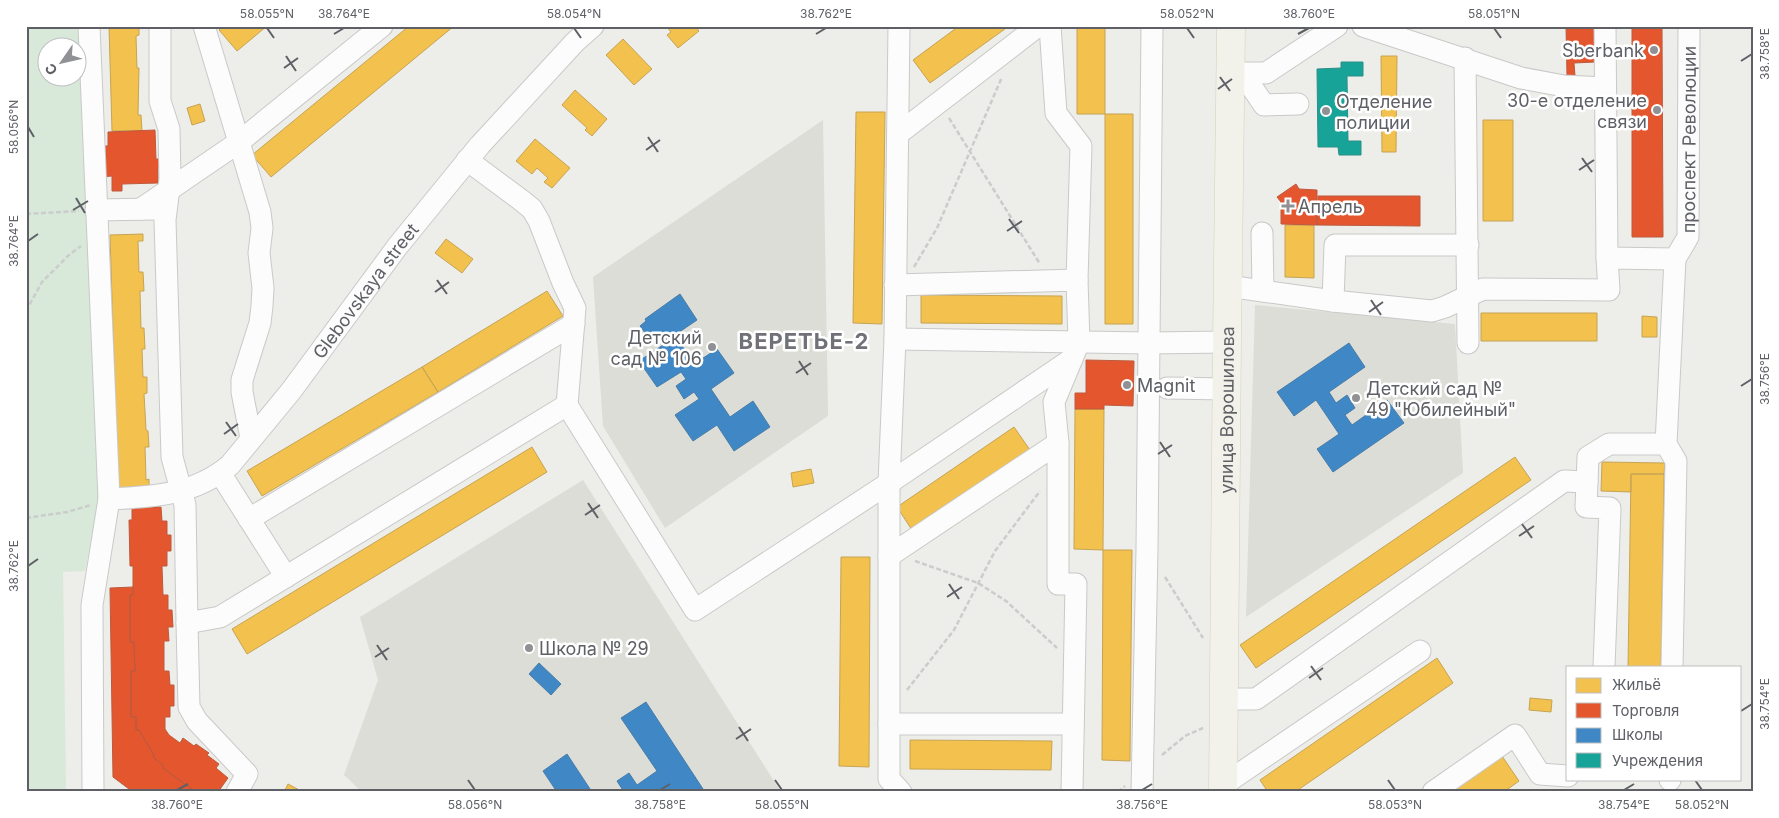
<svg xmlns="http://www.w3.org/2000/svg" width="1779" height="818" font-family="Inter,sans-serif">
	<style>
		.education { fill: #ddddd7 }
		.green { fill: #d8e8d9; fill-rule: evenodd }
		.homes { fill: #f2c14e; stroke: #c6a455 }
		.shops { fill: #e4572e; stroke: #bc5a3f }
		.schools { fill: #3f88c5; stroke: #487ca8 }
		.public { fill: #17a398; stroke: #2c8f89 }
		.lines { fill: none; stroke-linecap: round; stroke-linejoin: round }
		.minor-casing { stroke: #c9c9c9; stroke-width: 23 }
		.major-casing { stroke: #d3d1b9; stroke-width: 29 }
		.path { stroke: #cacdcc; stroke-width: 2.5; stroke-dasharray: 5 2.5; stroke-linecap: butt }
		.minor { stroke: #fcfcfc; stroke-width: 21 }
		.major { stroke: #f2f2ea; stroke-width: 28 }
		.ticks { fill: none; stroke: #5e6066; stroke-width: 2 }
		.poi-dot { fill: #909194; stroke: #fff; stroke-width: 2 }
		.labels { text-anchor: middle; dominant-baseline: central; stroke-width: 5; stroke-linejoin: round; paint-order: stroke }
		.poi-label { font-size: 18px; fill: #5e6066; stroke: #fff; text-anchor: start }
		.street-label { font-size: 18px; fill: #5e6066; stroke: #fff }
		.district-label { font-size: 22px; font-weight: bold; letter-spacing: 1px; fill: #707278; stroke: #fff }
		.neatline { fill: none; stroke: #5e6066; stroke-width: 2 }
		.ticks-label { font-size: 12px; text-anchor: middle; fill: #5e6066 }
	</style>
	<rect width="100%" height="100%" fill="#edede9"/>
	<path class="education" d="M823 120 828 416 665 528 603 426 593 277Z
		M1255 305 1455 324 1463 473 1246 617Z
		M583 480 781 792H362L344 775 378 680 360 617Z"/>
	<path class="green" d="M26 26H81L99 499 85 571 63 572 66 792H26ZM48 48H78V78H48Z"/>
	<path class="homes" d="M109 26H139V35L136 36 137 68H139L138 115H141L142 131H112Z
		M223 26H267L237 51 219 30Z
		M409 26H454L271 177 252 155Z
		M666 26H695L699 31 678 48 667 35 671 32Z
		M959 26H1009L930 83 913 60Z
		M1077 26H1105V114H1077Z
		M623 39 652 69 634 85 606 55Z
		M1381 56H1397L1396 152H1382Z
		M575 90 607 119 592 136 585 130 587 128 562 105Z
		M200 104 205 121 192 125 187 108Z
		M856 112H885L882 324 853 323Z
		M1105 114H1133V324H1105Z
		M1483 120H1513V221H1483Z
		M535 139 570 168 552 188 544 182 548 178 537 168 532 174 516 161Z
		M1285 225H1314V278L1285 277Z
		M143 234V241H138L139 272H143L144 291H140L141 328H144L145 349H142L143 377H147V393L144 394 146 430 148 431 149 447H145L146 480 149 479V489L118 490 110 235Z
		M446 239 473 259 462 273 435 253Z
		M547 291 563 316 438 392 422 367Z
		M921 295 1062 296V324L921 323Z
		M1481 313H1597V341H1481Z
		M1642 316 1657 317V337H1642Z
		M422 367 438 392 262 496 247 471Z
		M1075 409H1104L1103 550 1074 549Z
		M1014 427 1030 450 912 530 897 507Z
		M532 447 547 472 247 654 232 629Z
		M1515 457 1531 480 1256 668 1240 645Z
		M1602 462 1665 463 1664 474H1631V492L1601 491Z
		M811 469 814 483 793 487 791 473Z
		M1631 474H1664L1661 667H1628Z
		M1103 550H1132L1130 761 1102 760Z
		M841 557H870L869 767 839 766Z
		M1437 658 1453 683 1295 792H1268L1260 780Z
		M1530 698 1552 700 1551 712 1529 710Z
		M910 740 1052 741 1051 770 910 769Z
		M1502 756 1519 781 1504 792H1450Z
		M288 784 303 792H284Z"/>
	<path class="shops" d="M1566 26H1594L1595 62 1574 63 1575 76H1567Z
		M1632 26H1662L1663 237H1632Z
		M155 130 156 159H161L162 168H158V183L122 184V191H112V176L100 177 99 146H108V132Z
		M1296 184 1299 189 1317 190V225L1281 224V202L1277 197Z
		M1318 196H1420V226L1317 225Z
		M1086 360 1134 361 1133 406 1104 405V409H1075V393H1086Z
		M132 507H161L162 521H167V535H171V551H167V566H162L163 595H168V610H172L173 627H168L169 641H164V671H169L170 685H174V706H170V717H165V729L169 735 180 743 183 738 194 746 196 744 209 753 207 755 219 764 216 768 228 778 218 792H196L163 768 164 766 153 757 154 755 139 730H136V717H131V671H135L134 642H130V595H133V566H130L129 520H132Z
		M133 587V595H130V642H134L135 671H131V717H136V730H139L154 755 153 757 164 766 163 768 196 792H133L113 777 110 588Z"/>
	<path class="schools" d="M680 294 697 320 675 335 694 364 717 349 734 373 711 389 730 417 753 401 770 427 734 451 717 425 693 441 675 415 699 399 694 392 684 399 676 386 686 379 681 372 657 387 639 361 663 345 654 333 648 337 640 326 646 321 645 319Z
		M1349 343 1365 367 1329 392 1336 403 1347 395 1355 408 1345 415 1352 425 1387 400 1404 423 1333 472 1317 449 1339 434 1316 400 1294 416 1277 392Z
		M539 663 561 684 551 695 529 674Z
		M646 702 705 792H624L617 781 629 773 637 785 657 771 621 718Z
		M567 754 592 792H557L543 771Z"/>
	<path class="public" d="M1341 62H1363V76H1347L1348 141H1361V155H1339L1338 147H1318L1317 69 1341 68Z"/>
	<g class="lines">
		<defs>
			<g id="minor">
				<path d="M89 26 109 499 92 605 93 792"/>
				<path d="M160 26V101L169 129 170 179 165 220 172 457 185 505 187 623"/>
				<path d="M204 26 260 212 262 228 259 253 263 288 262 306 260 323 242 380V392L251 438"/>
				<path d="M899 26 895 339 889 483V779L901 792"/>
				<path d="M1050 26 1056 113 1081 146 1077 280"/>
				<path d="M1363 26 1521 78 1564 86 1605 88"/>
				<path d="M1605 26 1607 258"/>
				<path d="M1465 58 1468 343"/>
				<path d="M1231 73H1266L1337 26"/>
				<path d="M1230 82 1249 83 1264 105 1298 104"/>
				<path d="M898 134 1038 26"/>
				<path d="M467 160 521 200 532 209 539 221 563 283 575 308 567 405 695 610 889 483 1072 359"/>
				<path d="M141 209 239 142 382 26"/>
				<path d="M96 210 155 209"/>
				<path d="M1262 233 1263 291"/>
				<path d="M895 285 1077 280 1079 342 1054 402 1058 443"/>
				<path d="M1228 286 1333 301 1432 311 1445 307 1483 289 1609 290 1607 258 1675 259"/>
				<path d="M1333 301 1335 245H1468"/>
				<path d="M895 339 1149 343 1227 342"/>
				<path d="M1167 388 1227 389"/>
				<path d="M220 473 286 577"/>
				<path d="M1587 482 1586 507 1610 508 1604 667"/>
				<path id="s1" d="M109 499C152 497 195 495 230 465L291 391 397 247 480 145 575 42 593 26"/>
				<path d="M249 519 574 324"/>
				<path d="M889 556 1058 443V584H1076L1072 792"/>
				<path id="s2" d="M1672 667 1676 461 1666 444 1675 259 1688 237 1689 26"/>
				<path d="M1224 699H1256L1564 481 1587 482 1588 457 1609 444H1666"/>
				<path d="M889 724H1073"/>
				<path d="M1670 780V779"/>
				<path d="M1223 785 1420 651"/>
				<path d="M237 792 247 774 197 721 189 707 187 623 220 617 567 405"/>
				<path d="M1142 792 1147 550 1152 26"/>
				<path d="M1433 792 1515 735 1540 774 1568 776"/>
			</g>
			<g id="major">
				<path id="s3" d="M1223 792 1227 342 1231 26"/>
			</g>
		</defs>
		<use href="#minor" class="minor-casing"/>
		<use href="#major" class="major-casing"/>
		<path class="path" d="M949 118 1040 264
			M26 214 79 211
			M914 267 937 228 1002 77
			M26 311 42 282 70 254 81 246
			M26 518 67 512 91 505
			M915 561 978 583 1006 601 1057 648
			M1165 577 1203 638
			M907 690 954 630 995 551 1040 491
			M1162 755 1185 736 1203 728
			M1643 779H1651
			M1118 792 1125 786"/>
		<use href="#minor" class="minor"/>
		<use href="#major" class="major"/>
	</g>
	<path class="ticks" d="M267 28 274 38M574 28 581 38M1187 28 1194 38M1494 28 1501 38M334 34 344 28M816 34 826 28M1298 34 1309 28M286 56 296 71M1741 61 1752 54M284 68 298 58M1220 77 1230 91M1218 89 1232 79M28 127 34 137M648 137 658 152M646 150 660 140M1582 158 1592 172M1579 170 1594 160M76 198 85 213M73 210 88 201M1009 219 1019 233M1007 231 1022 221M28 241 38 234M437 280 447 294M435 292 449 282M1371 300 1381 315M1369 312 1383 302M799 361 808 375M796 373 811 363M1741 386 1752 379M226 422 236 436M224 434 238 424M1160 442 1170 457M1158 454 1172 445M588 503 598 518M585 515 600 505M1522 524 1532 538M1519 536 1534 526M28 566 38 559M949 584 959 599M947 597 962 587M377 645 387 660M375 657 389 648M1311 666 1321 680M1309 678 1323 668M1741 711 1752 704M739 727 748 741M736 739 751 729M468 780 475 790M775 780 782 790M1388 780 1395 790M1695 780 1702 790M177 790 188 784M660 790 670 784M1142 790 1152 784M1624 790 1634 784"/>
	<g class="poi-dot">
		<circle cx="1654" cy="50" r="5"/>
		<circle cx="1657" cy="110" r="5"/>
		<circle cx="1326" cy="111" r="5"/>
		<path d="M1285.5 198.5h5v5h5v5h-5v5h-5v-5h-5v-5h5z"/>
		<circle cx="712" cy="347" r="5"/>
		<circle cx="1127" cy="385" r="5"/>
		<circle cx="1356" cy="398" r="5"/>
		<circle cx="529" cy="648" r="5"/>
	</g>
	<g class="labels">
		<g class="poi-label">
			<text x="1644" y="50" text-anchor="end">Sberbank</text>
			<text x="1647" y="100" text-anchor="end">30-е отделение<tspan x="1647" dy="21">связи</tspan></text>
			<text x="1336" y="101">Отделение<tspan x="1336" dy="21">полиции</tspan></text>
			<text x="1298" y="206">Апрель</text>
			<text x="702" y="337" text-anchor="end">Детский<tspan x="702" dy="21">сад № 106</tspan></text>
			<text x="1137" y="385">Magnit</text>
			<text x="1366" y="388">Детский сад №<tspan x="1366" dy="21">49 "Юбилейный"</tspan></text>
			<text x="539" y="648">Школа № 29</text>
		</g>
		<g class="street-label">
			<text stroke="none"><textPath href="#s2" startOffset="534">проспект Революции</textPath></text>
			<text stroke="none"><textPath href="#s1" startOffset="349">Glebovskaya street</textPath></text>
			<text stroke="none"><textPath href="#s3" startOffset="382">улица Ворошилова</textPath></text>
		</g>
		<g class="district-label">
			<text x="804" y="341">ВЕРЕТЬЕ-2</text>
		</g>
	</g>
	<rect width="1779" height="818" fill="none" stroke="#ffffff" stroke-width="55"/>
	<rect x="1566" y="666" width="175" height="115" fill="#ffffff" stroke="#bfbfc2"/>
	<rect x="1576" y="678" width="25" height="15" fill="#f2c14e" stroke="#bfbfc2"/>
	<text x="1612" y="690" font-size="15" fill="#5e6066">Жильё</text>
	<rect x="1576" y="703" width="25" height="15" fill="#e4572e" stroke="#bfbfc2"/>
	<text x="1612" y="716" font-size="15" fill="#5e6066">Торговля</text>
	<rect x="1576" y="728" width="25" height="15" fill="#3f88c5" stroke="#bfbfc2"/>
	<text x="1612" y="740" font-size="15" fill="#5e6066">Школы</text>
	<rect x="1576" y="753" width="25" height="15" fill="#17a398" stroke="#bfbfc2"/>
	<text x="1612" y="766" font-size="15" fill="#5e6066">Учреждения</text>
	<g transform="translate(62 62) rotate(236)"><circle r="24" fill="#ffffff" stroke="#bfbfc2"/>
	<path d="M0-4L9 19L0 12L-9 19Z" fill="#909194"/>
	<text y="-8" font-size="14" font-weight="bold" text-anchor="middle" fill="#5e6066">С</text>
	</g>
	<rect x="28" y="28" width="1724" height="762" class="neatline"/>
	<g class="ticks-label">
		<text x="267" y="18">58.055°N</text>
		<text x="344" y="18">38.764°E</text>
		<text x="574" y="18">58.054°N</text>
		<text x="826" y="18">38.762°E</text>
		<text x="1187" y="18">58.052°N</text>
		<text x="1309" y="18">38.760°E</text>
		<text x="1494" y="18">58.051°N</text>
		<text transform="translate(1765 54) rotate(-90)" y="4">38.758°E</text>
		<text transform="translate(14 127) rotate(-90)" y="4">58.056°N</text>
		<text transform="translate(14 241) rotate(-90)" y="4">38.764°E</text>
		<text transform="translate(1765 379) rotate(-90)" y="4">38.756°E</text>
		<text transform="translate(14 566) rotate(-90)" y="4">38.762°E</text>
		<text transform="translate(1765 704) rotate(-90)" y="4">38.754°E</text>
		<text x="177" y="809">38.760°E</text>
		<text x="475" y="809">58.056°N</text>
		<text x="660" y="809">38.758°E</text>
		<text x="782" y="809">58.055°N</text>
		<text x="1142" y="809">38.756°E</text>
		<text x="1395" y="809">58.053°N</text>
		<text x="1624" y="809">38.754°E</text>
		<text x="1702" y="809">58.052°N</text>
	</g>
</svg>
